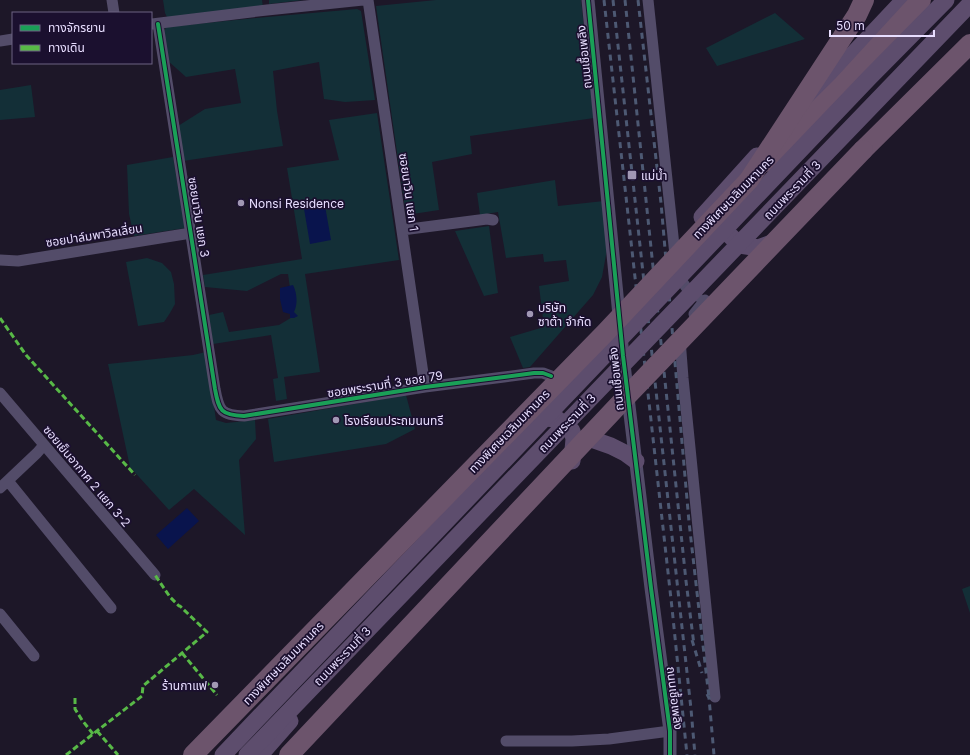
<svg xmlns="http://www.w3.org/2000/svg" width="970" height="755" font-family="Inter,'Noto Sans Thai',sans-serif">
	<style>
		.green { fill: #132f37 }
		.water { fill: #09144d }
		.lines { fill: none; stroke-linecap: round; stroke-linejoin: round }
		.minor { stroke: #534c69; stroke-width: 11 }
		.tertiary { stroke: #534c69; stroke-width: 13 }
		.primary { stroke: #5d4d6d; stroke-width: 17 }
		.motorway { stroke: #6c546c; stroke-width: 20 }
		.rail { stroke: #4d5973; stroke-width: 3; stroke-dasharray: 6 5; stroke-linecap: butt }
		.primary-bridge { stroke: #5d4d6d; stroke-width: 17 }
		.motorway-bridge { stroke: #6c546c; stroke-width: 20 }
		.quiet { stroke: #58b947; stroke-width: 3; stroke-dasharray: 6 3; stroke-linecap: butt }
		.cycleway-casing { stroke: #1b102f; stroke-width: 6 }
		.cycleway { stroke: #1a9f57; stroke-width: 4 }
		.poi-dot { fill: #a198b4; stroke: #1b102f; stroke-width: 1.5 }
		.labels { text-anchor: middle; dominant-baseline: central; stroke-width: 3.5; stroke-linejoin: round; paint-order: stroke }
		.street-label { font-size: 12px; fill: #e8deff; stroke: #1b102f }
		.poi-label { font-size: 12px; fill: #e8deff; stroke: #1b102f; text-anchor: start }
	</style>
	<rect width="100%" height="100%" fill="#1d1728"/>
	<path class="green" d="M163 0H262L263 7 168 19 165 13Z
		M269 0H303L269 4Z
		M436 0H581L594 118 470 136 472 154 432 162 439 210 406 215 376 6Z
		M357 9 361 11 375 100 345 102 324 99 319 62 273 71 277 111 283 146 183 161 178 126 205 109 241 103 235 69 186 77 167 60 163 34 166 27 267 17Z
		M775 13 805 39 717 66 706 48Z
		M31 85 35 117 0 120V90Z
		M377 113 399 260 305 274 320 372 284 377 287 399 276 401 273 379 278 378 271 335 213 344 209 315 223 312 229 332 279 325 294 316 288 274H281L247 291 205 287 203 275 302 259 287 168 339 160 329 120Z
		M173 157 185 228 134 236 129 214 127 165Z
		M555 180 558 206 604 201 608 244 602 277 593 295 530 367 523 368 510 337 544 327 539 286 569 281 566 260 544 262 543 254 506 258 498 212 480 215 477 193Z
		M489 226 498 293 484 296 455 231Z
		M147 258 162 263 171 272 174 284 175 304 170 313 164 322 138 326 126 262Z
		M206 352 216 420 226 423 255 420 256 439 239 460 245 535 194 489 169 510 130 467 108 364 193 355Z
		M406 395 415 429 386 444 274 462 268 419Z
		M970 586V613L962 589Z"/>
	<path class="water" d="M324 200 331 240 310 244 303 203Z
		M293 285C297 293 298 304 294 312L298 316 294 318H290V314L283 312 280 299V288Z
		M187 508 199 521 168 549 156 535Z"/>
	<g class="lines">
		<path class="minor" d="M112 0 114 13
			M368 0 425 387
			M648 0 677 274 690 293 697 296
			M152 24 267 10 363 0
			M158 24 215 389C219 411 221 415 244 416L425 387 504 377 534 373H543L551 376
			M0 41 13 39
			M402 230 487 219 493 220
			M0 260 18 261 191 233
			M694 314 705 300
			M680 339 683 378 715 697
			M0 393 155 575
			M8 481 111 608
			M0 488 37 453 44 445
			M0 614 34 656
			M506 741H572L609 739 670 731"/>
		<path class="tertiary" d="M588 0 623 356 651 588 670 731V755"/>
		<path class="primary" d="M805 105 904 0
			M702 217 757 156
			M721 217 723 229 740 245 758 248 777 241
			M533 417 557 419 572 431 574 439 572 461
			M594 440 611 446 625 453 636 461
			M260 755 290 721"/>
		<path class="motorway" d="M863 150 970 44
			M766 162 843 85 921 0"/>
		<path class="rail" d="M604 0 672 608 687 755
			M613 0 691 709 695 755
			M625 0 686 581 694 645
			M638 0 661 203 689 522 709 698
			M692 640 702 673
			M707 694 709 698 714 755"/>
		<path class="primary-bridge" d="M223 755 869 78 946 0
			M247 755 970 4"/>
		<path class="motorway-bridge" d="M193 755 605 333 749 180 857 15 864 0
			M289 755 628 395 863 150"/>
		<path class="quiet" d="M0 318 26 355 135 475
			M182 653 217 695
			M75 698V709L82 720 93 734
			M97 731 118 755
			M66 755 142 696 143 686 207 632 180 606H179L170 597 155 575"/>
		<defs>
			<path id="cycleway" d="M588 0 623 356 651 588 670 731V755
				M158 24 215 389C219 411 221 415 244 416L425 387 504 377 534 373H543L551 376"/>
		</defs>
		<use href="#cycleway" class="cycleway-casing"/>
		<use href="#cycleway" class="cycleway"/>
	</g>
	<g class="poi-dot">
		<rect x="627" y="170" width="10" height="10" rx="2"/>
		<circle cx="241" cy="203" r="4"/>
		<circle cx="530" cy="314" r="4"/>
		<circle cx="336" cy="420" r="4"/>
		<circle cx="215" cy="685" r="4"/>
	</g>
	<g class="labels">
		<g class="street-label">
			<text transform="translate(584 57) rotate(-96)">ถนนเชื้อเพลิง</text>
			<text transform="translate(792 190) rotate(-46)">ถนนพระรามที่ 3</text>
			<text transform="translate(409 192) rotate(82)">ซอยนาวิน แยก 1</text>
			<text transform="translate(733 197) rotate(-46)">ทางพิเศษเฉลิมมหานคร</text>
			<text transform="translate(199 217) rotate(81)">ซอยนาวิน แยก 3</text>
			<text transform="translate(94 235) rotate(-9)">ซอยปาล์มพาวิลเลี่ยน</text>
			<text transform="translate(616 379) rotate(-96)">ถนนเชื้อเพลิง</text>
			<text transform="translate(385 384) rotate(-9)">ซอยพระรามที่ 3 ซอย 79</text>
			<text transform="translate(567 423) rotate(-46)">ถนนพระรามที่ 3</text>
			<text transform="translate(509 431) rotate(-46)">ทางพิเศษเฉลิมมหานคร</text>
			<text transform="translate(87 476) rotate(50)">ซอยเย็นอากาศ 2 แยก 3-2</text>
			<text transform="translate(342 656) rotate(-46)">ถนนพระรามที่ 3</text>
			<text transform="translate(283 663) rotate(-46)">ทางพิเศษเฉลิมมหานคร</text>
			<text transform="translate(675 698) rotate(83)">ถนนเชื้อเพลิง</text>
		</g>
		<g class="poi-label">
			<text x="641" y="175">แม่น้ำ</text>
			<text x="249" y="203">Nonsi Residence</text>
			<text x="538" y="307">บริษัท<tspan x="538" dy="14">ซาต้า จำกัด</tspan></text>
			<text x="344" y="420">โรงเรียนประถมนนทรี</text>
			<text x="207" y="685" text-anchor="end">ร้านกาแฟ</text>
		</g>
	</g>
	<rect x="12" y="12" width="140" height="52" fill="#1b102f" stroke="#6d6282"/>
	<rect x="20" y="25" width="20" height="6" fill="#1a9f57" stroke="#6d6282"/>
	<text x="48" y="32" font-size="12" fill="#e8deff">ทางจักรยาน</text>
	<rect x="20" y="45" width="20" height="6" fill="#58b947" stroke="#6d6282"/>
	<text x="48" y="52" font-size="12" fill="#e8deff">ทางเดิน</text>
	<path d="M830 30v6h104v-6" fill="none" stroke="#e8deff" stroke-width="2"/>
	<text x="836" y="30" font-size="12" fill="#e8deff" stroke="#1b102f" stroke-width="3" paint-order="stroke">50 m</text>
</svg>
